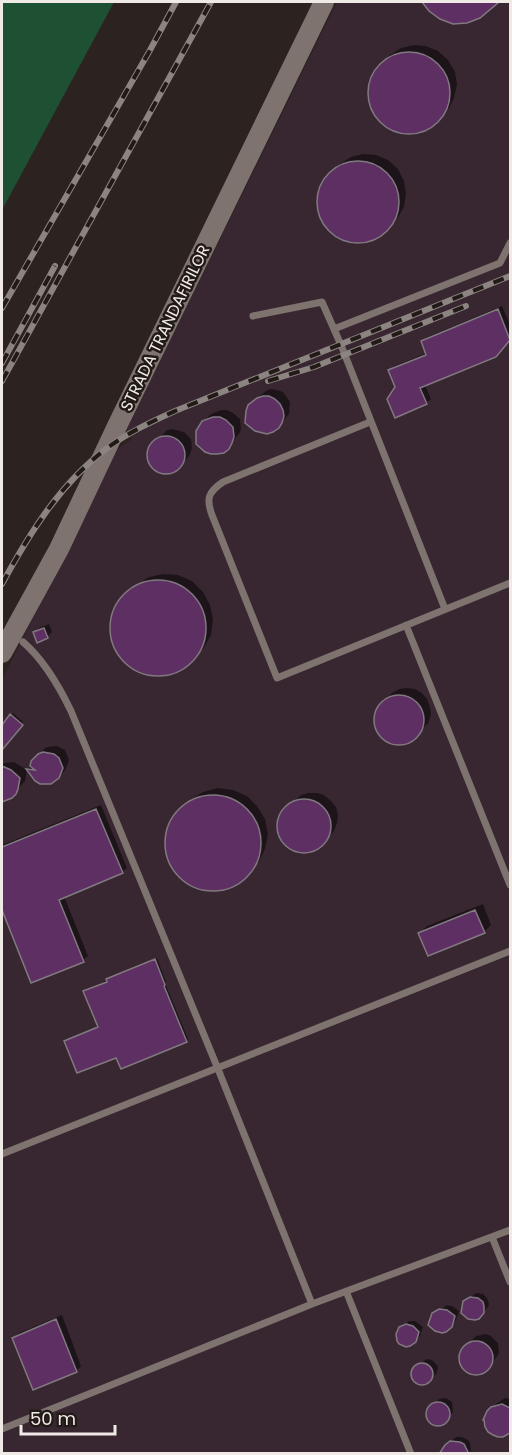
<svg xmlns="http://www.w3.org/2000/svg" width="512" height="1455" font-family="Poppins,sans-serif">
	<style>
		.industrial { fill: #382730 }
		.green { fill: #1e5134 }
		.shadow { fill: #0007 }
		.building { fill: #5e2f62; stroke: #817981; stroke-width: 1.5 }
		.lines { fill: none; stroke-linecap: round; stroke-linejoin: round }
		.service { stroke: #7e736f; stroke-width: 7 }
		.secondary { stroke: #7e736f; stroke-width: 20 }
		.rail-casing { stroke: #8c8481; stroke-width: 6 }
		.rail { stroke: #221a16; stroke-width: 4; stroke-dasharray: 11; stroke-linecap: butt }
		.labels { text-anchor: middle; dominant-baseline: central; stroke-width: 5; stroke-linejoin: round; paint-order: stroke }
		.street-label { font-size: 16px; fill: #f0eae7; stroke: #221a16 }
	</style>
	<rect width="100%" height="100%" fill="#2c2320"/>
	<path class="industrial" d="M337 2H510V1453H2V680L114 454 118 449 132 439 126 430Z"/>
	<path class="green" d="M2 2H114L2 210Z"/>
	<path class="shadow" d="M424 2H496L490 8 430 10Z
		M414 45 426 46 438 51 448 60 455 72 457 85 454 98 448 110 440 118 430 127 417 132H404L391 128 381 120 373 110 369 98 370 85 374 73 390 55 401 48Z
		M363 154 376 155 388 160 398 169 404 181 406 194 404 207 397 219 389 227 379 236 367 241H353L340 237 330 230 323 219 319 207V194L324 182 340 164 351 157Z
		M502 306 510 325V337L495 355 425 385 431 399 426 403 397 387 390 371 394 366 427 353 423 342 427 337Z
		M271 389 277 390 283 392 290 402 289 414 278 427 257 398 266 391Z
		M221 410H227L233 413 240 419 241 429 239 434 228 447 203 422 211 414Z
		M172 429 184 432 191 439 192 448 190 454 187 459 174 470 162 472 157 470 150 461 149 456 151 446 167 430Z
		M163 574 178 575 192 581 203 592 210 605 213 619 211 635 203 649 184 668 169 674 153 675 138 670 125 661 116 648 112 633 113 618 118 604 136 585 149 577Z
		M49 624 52 632 47 637 34 633 39 628Z
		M407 688 415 689 422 693 427 699 430 707 431 715 428 723 416 737 409 742 401 744 393 743 386 740 380 735 377 729 375 721 376 714 379 707 392 693 399 689Z
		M13 713 23 722 5 744 2 740V727Z
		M57 746 65 750 69 760 66 769 55 781 28 770 31 766 35 758 43 750 47 747Z
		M14 762 27 770 25 781 11 797 2 799V766L4 763Z
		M218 788 233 790 247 796 257 806 265 819 268 834 265 849 258 863 238 882 224 889H208L192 885 180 876 170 863 166 847 167 832 173 819 191 799 203 792Z
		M308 793H317L324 795 331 801 336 807 338 815 337 823 334 831 321 845 314 850 306 852 298 851 290 847 283 841 280 833 279 824 281 816 286 808 301 795Z
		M101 805 127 868 122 872 64 896 88 956 83 960 32 981 2 906V845Z
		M483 904 491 925 484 932 420 933 427 926Z
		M157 958 166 982 165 983 188 1039 186 1041 99 1027 87 990 108 981 109 978Z
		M476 1293 483 1294 487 1298 489 1304 488 1307 478 1317 465 1302Z
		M445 1305 452 1306 459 1311 456 1320 451 1326 435 1313 446 1306Z
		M62 1315 81 1366 76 1371 13 1338 19 1333Z
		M409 1321H415L423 1327 420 1336 415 1341 398 1331Z
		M486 1334 491 1336 498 1343 499 1353 494 1361 486 1369 482 1372 472 1373 463 1367 460 1357 461 1352 476 1336Z
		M426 1359 432 1360 437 1365 438 1368 436 1374 425 1383H419L413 1377 414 1371Z
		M446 1398 452 1402 453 1412 443 1424H434L428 1420 427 1416 428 1409 439 1399Z
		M505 1398 510 1399V1431L503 1435 488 1412 496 1404Z
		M456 1437H462L468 1440 470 1443 471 1450 469 1454 446 1446Z"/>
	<path class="building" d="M422 2H499L480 18 467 23 453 24 440 19 429 11Z
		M368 93a41 41 0 1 1 82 0a41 41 0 1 1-82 0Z
		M317 202a41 41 0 1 1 82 0a41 41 0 1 1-82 0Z
		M498 309 510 340 496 357 420 388 427 404 395 418 387 399 395 387 388 370 426 355 421 341Z
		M263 396H269L275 399 280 404 283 410 284 416 282 423 279 428 273 432 267 434 255 431 245 423 246 411 248 405 257 398Z
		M213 417H220L226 420 233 427 234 437 232 443 229 449 224 453 217 454H211L205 452 196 444V431L202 421Z
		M147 455a19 19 0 1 1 38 0a19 19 0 1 1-38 0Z
		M110 628a48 48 0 1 1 96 0a48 48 0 1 1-96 0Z
		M44 628 48 638 37 643 33 632Z
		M374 720a25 25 0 1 1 50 0a25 25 0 1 1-50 0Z
		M10 714 23 725 2 750V725Z
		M43 752 54 754 59 758 63 768 59 778 51 784H40L35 781 26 769 35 770 30 766 31 761 38 754Z
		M2 766 11 770 20 778 18 789 16 794 12 798 2 802Z
		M165 843a48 48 0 1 1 96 0a48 48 0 1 1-96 0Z
		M277 826a27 27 0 1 1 54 0a27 27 0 1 1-54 0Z
		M96 809 123 873 59 900 84 962 31 983 2 910V847Z
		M475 910 485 933 428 956 418 933Z
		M155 959 165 985 164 986 187 1042 121 1069 116 1058 77 1073 64 1041 98 1027 83 991 107 982 106 979Z
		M470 1297 478 1298 483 1302 484 1306V1313L479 1319 475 1320 468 1319 461 1313 463 1301Z
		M439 1309 447 1310 455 1316 452 1327 446 1332 442 1333 435 1331 428 1325 432 1313Z
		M56 1319 77 1372 33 1390 12 1338Z
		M406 1324 413 1326 419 1332 416 1342 410 1346 406 1347 399 1344 397 1341 396 1334 399 1327Z
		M459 1358a17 17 0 1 1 34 0a17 17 0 1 1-34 0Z
		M411 1374a11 11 0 1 1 22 0a11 11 0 1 1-22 0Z
		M426 1414a12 12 0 1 1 24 0a12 12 0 1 1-24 0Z
		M502 1404 510 1408V1433L503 1437H498L493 1435 488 1432 485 1427 484 1420H483L487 1411 491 1407Z
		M450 1441 460 1442 464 1444 469 1454H439L445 1445Z"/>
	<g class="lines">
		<path class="service" d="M253 316 322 302 341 345 445 609
			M334 329 500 263 510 243
			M370 422 223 482C208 492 206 499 212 515L277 678 510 583
			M406 625 510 885
			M23 642C44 660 59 686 71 711L218 1069 312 1304
			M2 1154 510 951
			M492 1237 510 1282
			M346 1291 411 1454
			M2 1429 312 1304 510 1230"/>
		<path class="secondary" d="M2 653 59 549 119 422 324 2"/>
		<defs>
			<path id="rail" d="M2 308 149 52 176 2
				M2 363 55 266
				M2 381 211 2
				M268 381 314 367 466 306
				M2 584C29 534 60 484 106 449 127 433 151 422 175 411L510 276"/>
		</defs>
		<use href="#rail" class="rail-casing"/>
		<use href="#rail" class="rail"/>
	</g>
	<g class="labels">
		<g class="street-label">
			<text transform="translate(165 328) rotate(-64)">STRADA TRANDAFIRILOR</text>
		</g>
	</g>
	<rect width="512" height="1455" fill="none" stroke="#f0eae7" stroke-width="6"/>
	<path d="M21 1425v9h94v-9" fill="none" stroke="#f0eae7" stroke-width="3"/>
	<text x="30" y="1425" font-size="18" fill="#f0eae7" stroke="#221a16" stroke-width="4.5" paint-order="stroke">50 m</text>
</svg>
